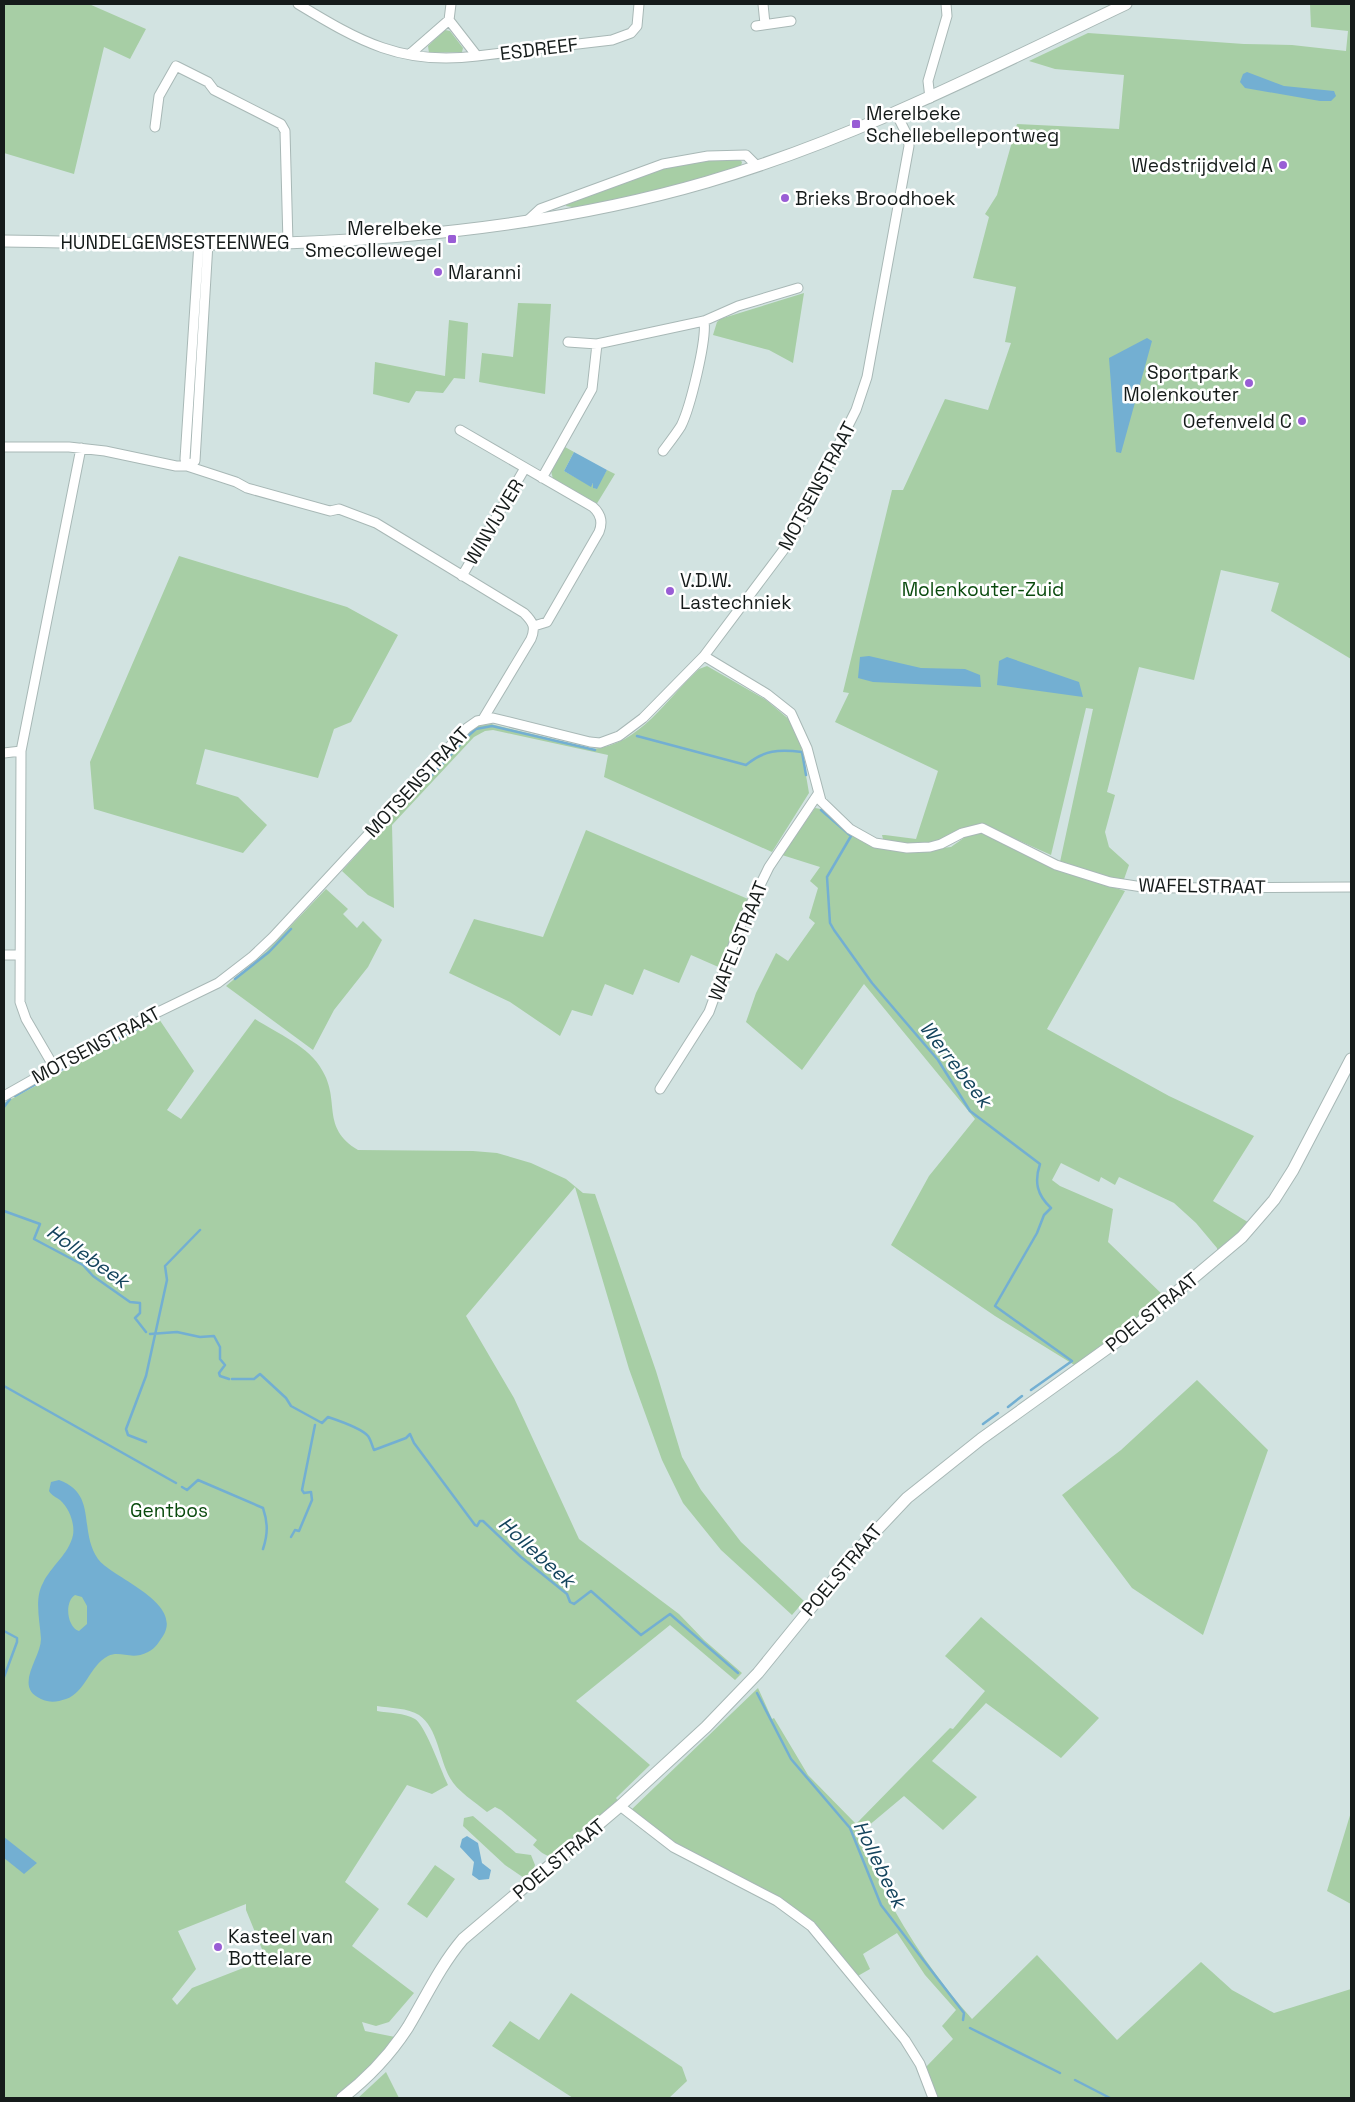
<svg xmlns="http://www.w3.org/2000/svg" width="1355" height="2102" font-family="'Space Grotesk',sans-serif">
	<style>
		.green { fill: #a7cea5; fill-rule: evenodd }
		.water { fill: #73afd2; fill-rule: evenodd }
		.lines { fill: none; stroke-linecap: round; stroke-linejoin: round }
		.stream { stroke: #73afd2; stroke-width: 2.5 }
		.street-casing { stroke: #a8b8b6; stroke-width: 11 }
		.secondary-casing { stroke: #a8b8b6; stroke-width: 13 }
		.street { stroke: #fff; stroke-width: 9 }
		.secondary { stroke: #fff; stroke-width: 11 }
		.poi-dot { fill: #995dd5; stroke: #fff; stroke-width: 2 }
		.labels { text-anchor: middle; dominant-baseline: central; stroke-width: 5; stroke-linejoin: round; paint-order: stroke }
		.street-label { font-size: 19px; fill: #151b1a; stroke: #fff }
		.poi-label { font-size: 19px; fill: #151b1a; stroke: #fff; text-anchor: start }
		.park-label { font-size: 19px; fill: #094a0d; stroke: #fff }
		.water-label { font-size: 20px; font-style: italic; fill: #14445d; stroke: #fff }
	</style>
	<rect width="100%" height="100%" fill="#d2e3e1"/>
	<path class="green" d="M4 4H89L146 29 130 59 104 47 74 174 4 153Z
		M1310 4H1351V659L1271 611 1279 583 1221 570 1194 680 1139 667 1107 792 1115 795 1105 832 1109 847 1129 865 1123 882 1060 862 1093 709 1086 708 1051 855 987 826C952 837 920 851 883 839L882 835H885L916 839 938 771 835 722 849 693 843 692 892 490H903L945 399 988 410 1011 343 1005 342 1016 287 973 278 989 217 985 214 997 195 1017 124 1119 129 1124 75 1055 69 1029 61 1088 33 1244 44 1292 45 1346 51 1348 31 1311 27Z
		M445 30 450 31 463 48 462 52 429 53 428 46Z
		M703 160H740L742 162 741 166 657 191 578 208 566 206 567 203 666 167Z
		M804 293 793 363 769 350 713 335 717 322 720 319Z
		M518 303 551 304 545 394 479 382 482 353 513 357Z
		M449 320 468 323 465 379 454 378 443 393 416 391 409 403 373 394 375 362 445 376Z
		M565 447 574 452 564 471 591 486 593 483 595 489 607 470 615 474 596 505 553 479 551 471Z
		M179 556 347 607 398 635 351 722 334 729 318 778 205 749 196 784 238 797 267 825 243 853 94 809 90 762Z
		M707 666 766 700 791 721 801 746 809 793 772 852 604 777 608 755 493 730 485 731 474 737 392 825 394 908 368 895 342 871 459 742 478 726 491 724 593 749C640 745 667 698 699 669Z
		M815 808 821 809 847 831 917 851 951 847 968 835 975 833 990 835 1051 867 1125 891 1047 1029 1169 1096 1254 1136 1213 1201 1251 1224 1218 1253 1217 1248 1196 1223 1174 1203 1119 1177 1115 1185 1101 1177 1099 1182 1061 1163 1052 1180 1060 1186 1113 1209 1108 1242 1166 1298 1076 1366 995 1316 891 1245 929 1176 975 1119 864 984 802 1070 746 1022 756 993 776 953 788 961 815 923 809 918 818 888 810 881 820 867 782 855Z
		M586 830 748 899 723 969 691 955 679 983 644 969 633 995 605 984 592 1016 572 1010 560 1036 510 1002 449 973 474 919 543 937Z
		M326 889 348 909 343 914 357 928 363 921 382 940 368 967 334 1010 313 1050 226 986 266 952Z
		M159 1019 194 1071 167 1110 181 1119 255 1019C277 1033 310 1047 322 1070 341 1101 320 1127 358 1150L473 1151 497 1153 531 1163 566 1179 583 1193 595 1194 656 1371 682 1457 701 1490 741 1542 804 1601 792 1615 721 1550 683 1503 662 1460 629 1369 575 1187 466 1316 514 1398 579 1539 679 1614 704 1640 742 1673 735 1680 670 1625 576 1701 650 1765 616 1798 619 1802 553 1857C544 1856 540 1851 533 1845L537 1840 501 1810 495 1807 487 1812C475 1802 457 1791 450 1778 439 1759 438 1728 419 1715 408 1708 390 1708 377 1706V1711C388 1713 405 1713 415 1719 426 1726 441 1771 448 1785L432 1794 407 1785 345 1882 379 1909 352 1946 414 1993 389 2022 376 2026 362 2022 365 2031 395 2037 381 2057 334 2098H4V1103ZM246 1904V1910L266 1959 192 1988 177 2005 172 1999 196 1969 178 1931Z
		M1197 1380 1268 1450 1203 1635 1132 1588 1062 1495 1121 1450Z
		M981 1617 1099 1718 1061 1758 986 1703 932 1761 977 1797 943 1830 904 1796 861 1832C869 1852 876 1874 885 1893 908 1937 939 1982 972 2019L1037 1955 1117 2040 1201 1962 1232 1990 1274 2013 1351 1989V2098H935L925 2068 953 2039 942 2026 956 2010 925 1975 897 1933 863 1954 870 1969 856 1977 812 1925 674 1845 630 1811 758 1688 772 1719 774 1718 808 1775 856 1824 950 1728 953 1729 985 1691 945 1656Z
		M1351 1812V1904L1327 1891Z
		M473 1816 516 1853 531 1855 535 1865 533 1871 524 1878 505 1865 463 1826 464 1818Z
		M435 1865 455 1879 427 1918 407 1904Z
		M571 1993 682 2067 687 2081 669 2098H573L492 2046 510 2021 539 2040Z
		M386 2072 399 2098H358Z"/>
	<path class="water" d="M1247 72 1284 86 1334 91 1336 96 1331 101H1320L1245 88 1240 82 1243 74Z
		M1147 338 1152 341 1121 453 1116 452 1109 358Z
		M574 452 607 470 597 489 593 488V483L591 487 564 471Z
		M869 656 921 668 965 669 980 675 981 687 873 682 858 678 860 657Z
		M1007 657 1079 682 1083 697 997 685 999 661Z
		M59 1480C98 1494 78 1530 98 1559 112 1578 184 1602 163 1636 158 1643 157 1647 148 1652 131 1661 121 1650 108 1656 90 1665 85 1693 66 1699 57 1702 50 1703 41 1699 13 1687 41 1658 41 1639 40 1621 34 1599 43 1583 51 1566 69 1554 73 1535 75 1523 69 1508 60 1500 56 1497 52 1496 49 1491L51 1482ZM75 1595 82 1597 87 1606V1624L79 1631C67 1627 64 1602 75 1595Z
		M467 1836 478 1843 482 1863 491 1870 489 1879 479 1880 472 1875 474 1862 460 1847 462 1839Z
		M4 1837 37 1863 24 1874 4 1858Z"/>
	<g class="lines">
		<path class="stream" d="M637 736 746 765C764 750 779 749 802 752L806 775
			M414 795 469 735 476 729 492 726 595 750
			M821 810 851 836 827 877 830 923 834 930 872 983 938 1060 970 1111 1040 1164C1034 1182 1037 1195 1051 1208L1044 1215 1037 1233 995 1306 1072 1361 1031 1390
			M235 979 269 952 291 929
			M77 1061 145 1025
			M15 1096 66 1067
			M4 1107 10 1099
			M4 1211 40 1224 34 1239 83 1265 93 1276 130 1302 140 1303V1313L135 1318 146 1332
			M150 1334 177 1332 200 1337 214 1336 220 1347V1359L225 1365 219 1373 220 1376 229 1379
			M232 1379H254L260 1374 286 1398 291 1406 322 1423 328 1417C337 1420 362 1429 368 1436 371 1440 372 1446 374 1450L406 1438 410 1434 414 1443 475 1525 477 1526 480 1521H483L521 1557 567 1594 570 1602 574 1604 591 1591 641 1635 670 1614 738 1673
			M4 1386 176 1483
			M1008 1407 1022 1396
			M983 1424 998 1413
			M146 1442 128 1435 126 1429 146 1376 167 1280 165 1266 200 1230
			M182 1487 187 1490 198 1480 263 1508C268 1523 268 1534 263 1549
			M291 1537 295 1530 299 1531 312 1500 311 1492 304 1493 302 1490 315 1425
			M4 1631 17 1638V1642L4 1677
			M757 1693 791 1759 850 1828 881 1905 964 2013 963 2020
			M970 2028 1060 2073
			M1075 2080 1110 2098"/>
		<defs>
			<path id="street" d="M298 4C359 41 402 66 477 56
				M451 4 449 20 477 56 612 40 631 33 637 26 639 4
				M763 4 765 24
				M756 26 791 21
				M410 54 449 20
				M930 98 928 81 947 16 946 4
				M155 127 159 96 176 66 208 82 214 90 281 124 285 131 288 243
				M526 222 540 209 663 164 708 156 746 155 757 166
				M568 342 597 344 704 321 738 306 798 288
				M460 430 593 507C601 514 603 522 599 532L547 622 534 626
				M4 447H69L105 451 176 466H187L236 482 247 488 330 511 339 509 376 523 524 613C533 622 536 627 531 639L483 719
				M663 451C669 443 676 434 681 426 690 408 707 340 704 321
				M187 466 195 461 208 243
				M187 466 185 459 199 243
				M542 478 592 389 597 344
				M462 576 525 468
				M704 656 767 694 791 713 807 748 821 801 850 829 875 843 907 848 930 847 941 844 962 833 982 828 1056 865 1110 882 1149 888 1351 887
				M4 753 21 751
				M4 955H19
				M54 1067 26 1019 20 1002 21 751 81 448
				M660 1089 709 1012 741 924 769 867 818 794
				M4 1096 117 1032 218 983 253 956 273 937 467 728 477 721 493 718 590 742 600 743 619 736 643 718 704 656 791 540 856 410 867 377 909 146 908 137 896 113
				M620 1806 673 1847 777 1901 811 1926 905 2040 920 2064 933 2098"/>
			<path id="secondary" d="M4 241C97 242 191 246 285 243 426 238 570 222 707 182 854 139 989 69 1126 4
				M342 2098C368 2078 390 2055 408 2027 426 1997 440 1966 463 1939L620 1806 706 1727 758 1673 857 1551 907 1498 981 1439 1123 1337 1242 1237 1274 1200 1293 1170 1351 1059"/>
		</defs>
		<use href="#street" class="street-casing"/>
		<use href="#secondary" class="secondary-casing"/>
		<use href="#street" class="street"/>
		<use href="#secondary" class="secondary"/>
	</g>
	<g class="poi-dot">
		<rect x="851" y="119" width="10" height="10" rx="2.5"/>
		<circle cx="1283" cy="165" r="5"/>
		<circle cx="785" cy="198" r="5"/>
		<rect x="447" y="234" width="10" height="10" rx="2.5"/>
		<circle cx="438" cy="272" r="5"/>
		<circle cx="1249" cy="383" r="5"/>
		<circle cx="1302" cy="421" r="5"/>
		<circle cx="670" cy="591" r="5"/>
		<circle cx="218" cy="1947" r="5"/>
	</g>
	<g class="labels">
		<g class="street-label">
			<text transform="translate(539 49) rotate(-7)">ESDREEF</text>
			<text x="175" y="242">HUNDELGEMSESTEENWEG</text>
			<text transform="translate(817 486) rotate(-62)">MOTSENSTRAAT</text>
			<text transform="translate(494 522) rotate(-59)">WINVIJVER</text>
			<text transform="translate(417 782) rotate(-47)">MOTSENSTRAAT</text>
			<text transform="translate(1202 886) rotate(1)">WAFELSTRAAT</text>
			<text transform="translate(738 941) rotate(-68)">WAFELSTRAAT</text>
			<text transform="translate(96 1045) rotate(-28)">MOTSENSTRAAT</text>
			<text transform="translate(1152 1312) rotate(-39)">POELSTRAAT</text>
			<text transform="translate(842 1570) rotate(-50)">POELSTRAAT</text>
			<text transform="translate(559 1859) rotate(-40)">POELSTRAAT</text>
		</g>
		<g class="poi-label">
			<text x="866" y="113">Merelbeke<tspan x="866" dy="22">Schellebellepontweg</tspan></text>
			<text x="1273" y="165" text-anchor="end">Wedstrijdveld A</text>
			<text x="795" y="198">Brieks Broodhoek</text>
			<text x="442" y="228" text-anchor="end">Merelbeke<tspan x="442" dy="22">Smecollewegel</tspan></text>
			<text x="448" y="272">Maranni</text>
			<text x="1239" y="372" text-anchor="end">Sportpark<tspan x="1239" dy="22">Molenkouter</tspan></text>
			<text x="1292" y="421" text-anchor="end">Oefenveld C</text>
			<text x="680" y="580">V.D.W.<tspan x="680" dy="22">Lastechniek</tspan></text>
			<text x="228" y="1936">Kasteel van<tspan x="228" dy="22">Bottelare</tspan></text>
		</g>
		<g class="park-label">
			<text x="983" y="589">Molenkouter-Zuid</text>
			<text x="169" y="1510">Gentbos</text>
		</g>
		<g class="water-label">
			<text transform="translate(956 1064) rotate(52)">Werrebeek</text>
			<text transform="translate(88 1256) rotate(35)">Hollebeek</text>
			<text transform="translate(537 1552) rotate(42)">Hollebeek</text>
			<text transform="translate(880 1864) rotate(64)">Hollebeek</text>
		</g>
	</g>
	<rect width="1355" height="2102" fill="none" stroke="#151b1a" stroke-width="10"/>
</svg>
